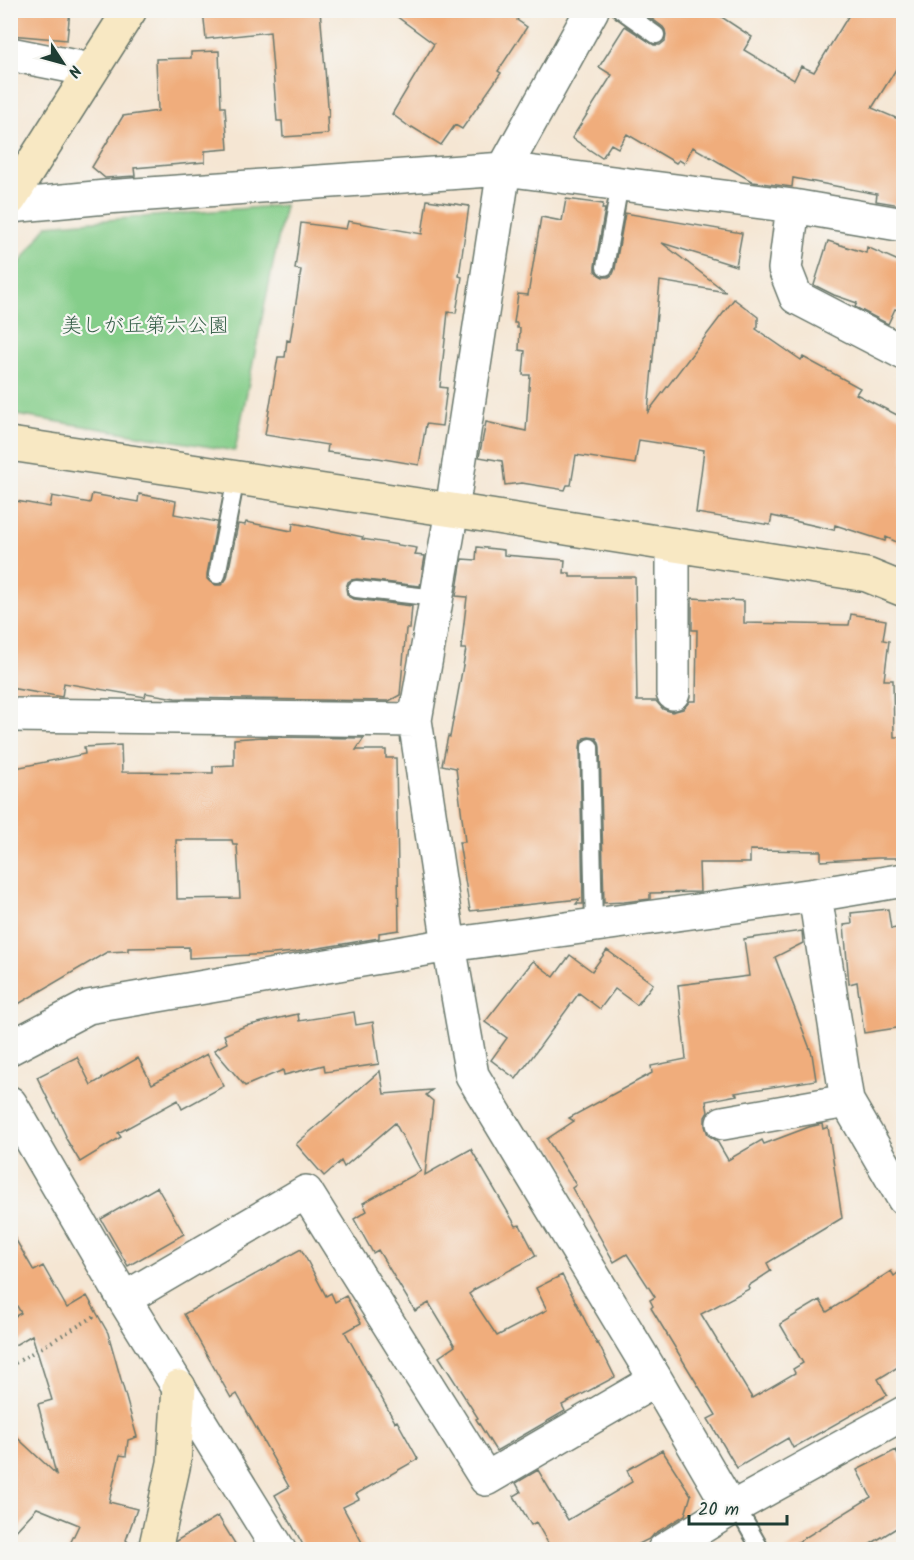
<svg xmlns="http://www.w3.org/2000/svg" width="914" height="1560" font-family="Kalam,'Klee One',sans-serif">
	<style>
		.green { fill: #85ce8a; stroke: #52865f; stroke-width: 1.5 }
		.building { fill: #f0ad7b; fill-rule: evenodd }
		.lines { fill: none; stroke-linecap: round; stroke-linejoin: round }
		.lane-casing { stroke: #6a786c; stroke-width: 20 }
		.street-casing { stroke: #6a786c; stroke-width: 36 }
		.secondary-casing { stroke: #6a786c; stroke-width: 36 }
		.path { stroke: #6a786c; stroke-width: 4; stroke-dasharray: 1.5 4.5; stroke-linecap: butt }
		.lane { stroke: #fff; stroke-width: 16 }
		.street { stroke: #fff; stroke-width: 33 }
		.secondary { stroke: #f8e8c3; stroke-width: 33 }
		.labels { text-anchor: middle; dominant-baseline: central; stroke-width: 4.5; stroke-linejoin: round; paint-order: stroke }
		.park-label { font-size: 21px; fill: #38614a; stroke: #f6f6f2 }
	</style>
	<rect width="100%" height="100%" fill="#f6f6f2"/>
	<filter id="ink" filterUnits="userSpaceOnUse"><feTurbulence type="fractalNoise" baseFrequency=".0167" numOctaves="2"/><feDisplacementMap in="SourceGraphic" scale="12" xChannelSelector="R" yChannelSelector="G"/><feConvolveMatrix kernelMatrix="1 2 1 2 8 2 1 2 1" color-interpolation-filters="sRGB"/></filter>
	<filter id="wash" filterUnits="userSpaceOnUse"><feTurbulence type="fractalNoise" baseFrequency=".008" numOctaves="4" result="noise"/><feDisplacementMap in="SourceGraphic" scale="24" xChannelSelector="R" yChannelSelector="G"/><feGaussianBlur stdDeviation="1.35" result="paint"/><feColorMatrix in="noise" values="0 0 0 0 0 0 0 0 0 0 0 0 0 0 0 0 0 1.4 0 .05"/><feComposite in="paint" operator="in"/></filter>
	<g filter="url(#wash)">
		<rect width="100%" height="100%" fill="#f5e6d3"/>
		<path class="green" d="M285 205 235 451 11 414V276L47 225Z"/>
		<g id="blocks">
			<path class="building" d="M10 10H70L67 40 10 35Z
				M203 10H320L329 117H327L328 134 283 137 282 121H277L270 32 206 39Z
				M388 10H523L517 20 527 27 498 71 501 73 462 129 455 125 441 145 412 127 411 128 392 114 434 44Z
				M640 10H711L752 37 744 50 794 80 801 66 814 72 852 10H903V58L872 108 903 121V199H901L900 205 876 201 877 194 793 178 792 187 753 182 693 147 684 163 679 160 676 163 627 134 618 148 611 144 602 158 572 138 612 75 599 67 625 26 654 45H660L665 41 666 35 665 30 663 27Z
				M219 51 221 107H225L228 149 205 151V162L134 168 135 176 105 178 92 167 123 116 158 111 156 59 191 58V52Z
				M566 199 603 204 602 209H605L595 266V271L599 275 603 277H609L613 274 615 269 625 213 742 233 736 266 662 243 726 292 660 281 648 412 734 299 758 317V327L756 329 801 360 803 357 860 388 856 394 903 418V545L886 537 885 541 835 525 834 530 772 516 770 525 696 513 704 450 639 440 635 464 576 455 571 485H567L565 490 522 483 505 485 502 461 479 457 486 422 526 431 530 375H523L525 351 519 350 520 328H517V323H514L518 294 528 295 541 217 562 221Z
				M427 200 469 206 459 276 462 277 456 313 448 312 440 387 447 388 442 426 426 424 419 465 378 458 327 452 328 445 265 435 278 357H285L287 340 290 341 301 270 295 269 301 223 346 229 348 221 422 234Z
				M828 241 866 253 867 247 903 263V312L895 309 888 324 855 307 857 303 834 295 814 285Z
				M92 494 138 502 139 494 176 501 174 514 217 522 207 574V579L210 582 216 585H221L225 581 227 578 238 524 245 525 246 522 292 531 293 523 363 537 362 539 417 548 415 555 425 556 420 586 357 579 351 580 348 582 346 588 347 594 349 597 354 599 412 606 410 629H406L400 695 389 701 175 698 146 693 145 697 64 683 62 697 10 688V500L50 507 52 496 90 503Z
				M477 547 504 550V555L565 560 564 573H570V577H635L637 701H656L663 709 672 712 683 709 690 701H696L697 630H692V598L744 601V623L849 625 851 614 886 620 883 640 889 641 884 680H893L894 737H903V858H878L821 861V851L750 850V863H699L700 892 650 893V899L624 902 604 903 600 747 599 742 596 738 589 737 584 738 581 741 580 747 583 904H576L580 899 470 911 459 842H465L456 768 442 765 448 736 450 737 466 649H461L467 597 456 596 462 559 476 560Z
				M263 737 364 738 356 750H386V758H396L399 930 379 933V938L295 952 273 954 189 958V947L128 948V951L107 952 10 1009V769L85 754 84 747 121 745 122 772 213 773V766L234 765V739ZM176 840H232L233 845H237L240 898 177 899Z
				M888 909 891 929 903 927V1027L864 1033 857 982 849 984 844 925 852 924 851 913Z
				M802 931 803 943 775 957 812 1054 816 1080 735 1093 737 1095 706 1101 708 1112 705 1117V1126L708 1135 717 1141 728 1160 762 1140 764 1144 809 1127 822 1124 823 1129 828 1127 842 1218 767 1263 771 1271 748 1286 749 1289 701 1314 752 1398 795 1373 793 1369 803 1363 780 1324 820 1300 827 1312 891 1271 894 1276 903 1269V1364L878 1379 887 1395 793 1448 788 1438 737 1468 708 1419 716 1415 651 1308 653 1306 650 1300 655 1297 627 1254 614 1262 572 1188 576 1185 547 1139 574 1121 569 1118 652 1073 651 1066 686 1059 678 985 749 976 744 939Z
				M607 950 653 984 637 1005 615 989 600 1009 579 993 516 1079 491 1060 507 1038 485 1022 533 961 554 977 570 955 592 971Z
				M354 1012 356 1025 373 1022 379 1064 325 1072 324 1065 284 1075 283 1070 245 1086 214 1050 227 1043 224 1035 245 1026 298 1014 299 1021Z
				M207 1054 224 1086 182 1109 178 1100 118 1133 121 1137 80 1162 65 1137 66 1136 37 1077 77 1057 91 1085 138 1058 152 1084Z
				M380 1071 384 1094 432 1090 426 1095 433 1101 425 1175 471 1149 516 1226 520 1225 536 1256 473 1290V1291L469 1294 497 1336 547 1310 536 1288 562 1275 597 1344 598 1343 615 1377 562 1405 565 1411 496 1451 476 1419 478 1418 439 1357 455 1346 429 1303 415 1311 378 1250 373 1253 354 1219 367 1211 363 1203 421 1171 395 1123 344 1167 341 1161 324 1176 296 1144Z
				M157 1187 184 1234 128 1266 101 1219Z
				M10 1230 34 1271 43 1266 67 1308 87 1296 108 1333 137 1437 128 1440 126 1456 120 1455 109 1502 137 1509 126 1540 130 1544 129 1545 125 1543 123 1550H67L79 1525 37 1508 10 1537V1431L56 1474 38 1404 52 1400 32 1335 10 1348V1319L21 1313 10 1294Z
				M301 1249 326 1296 331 1293 335 1302 346 1296 361 1323 345 1332 395 1422 397 1421 418 1459 356 1494 359 1499 343 1507 366 1550H306L275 1495 289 1487 237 1394 231 1398 184 1314Z
				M662 1450 691 1495 685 1515 654 1534 651 1538 627 1550H552L536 1522 531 1525 514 1496 521 1492 516 1483 538 1470 568 1520 632 1482 627 1470Z
				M896 1450 903 1467V1524L861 1550H785L871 1497 857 1470Z
				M218 1516 239 1550H174L176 1541Z"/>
		</g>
	</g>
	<g filter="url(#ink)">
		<use href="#blocks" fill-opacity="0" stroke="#6a786c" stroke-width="1.5"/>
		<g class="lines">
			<defs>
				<path id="lane" d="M621 10 656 35
					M605 267 620 184
					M217 575 236 478
					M356 589 437 598
					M590 747 594 925
					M736 1506 761 1550"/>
				<path id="street" d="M592 10 504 169 452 510 415 720 449 945 472 1075 656 1380 731 1509
					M10 54 91 70
					M10 206 106 197 504 169 793 206 904 225
					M793 206 785 269 796 297 904 353
					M673 693V545
					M10 715 415 720
					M815 895 847 1101 904 1199
					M10 1048 88 1007 449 945 815 895 904 880
					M10 1103 124 1299 279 1550
					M723 1123 847 1101
					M124 1299 306 1192 486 1479 656 1380
					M664 1550 736 1506 904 1413"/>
				<path id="secondary" d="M10 199 130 10
					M10 444 452 510 867 575 904 590
					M155 1550 174 1463 179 1387"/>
			</defs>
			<use href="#lane" class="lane-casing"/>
			<use href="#street" class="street-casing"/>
			<use href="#secondary" class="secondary-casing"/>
			<path class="path" d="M10 1366 95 1316"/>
			<use href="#lane" class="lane"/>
			<use href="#street" class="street"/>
			<use href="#secondary" class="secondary"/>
		</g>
	</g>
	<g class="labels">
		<g class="park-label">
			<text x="145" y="326">美しが丘第六公園</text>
		</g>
	</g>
	<rect width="914" height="1560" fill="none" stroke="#f6f6f2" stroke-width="36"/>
	<g transform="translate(63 63) rotate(126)" stroke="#f6f6f2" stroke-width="4.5" paint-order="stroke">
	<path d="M0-4.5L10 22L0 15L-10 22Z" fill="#1f3d34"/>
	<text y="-9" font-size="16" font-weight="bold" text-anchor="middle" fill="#1f3d34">N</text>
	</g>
	<path d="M689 1515v9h98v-9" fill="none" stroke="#1f3d34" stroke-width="3"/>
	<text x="698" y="1515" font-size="18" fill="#1f3d34" stroke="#f6f6f2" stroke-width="4.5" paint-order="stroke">20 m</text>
</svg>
